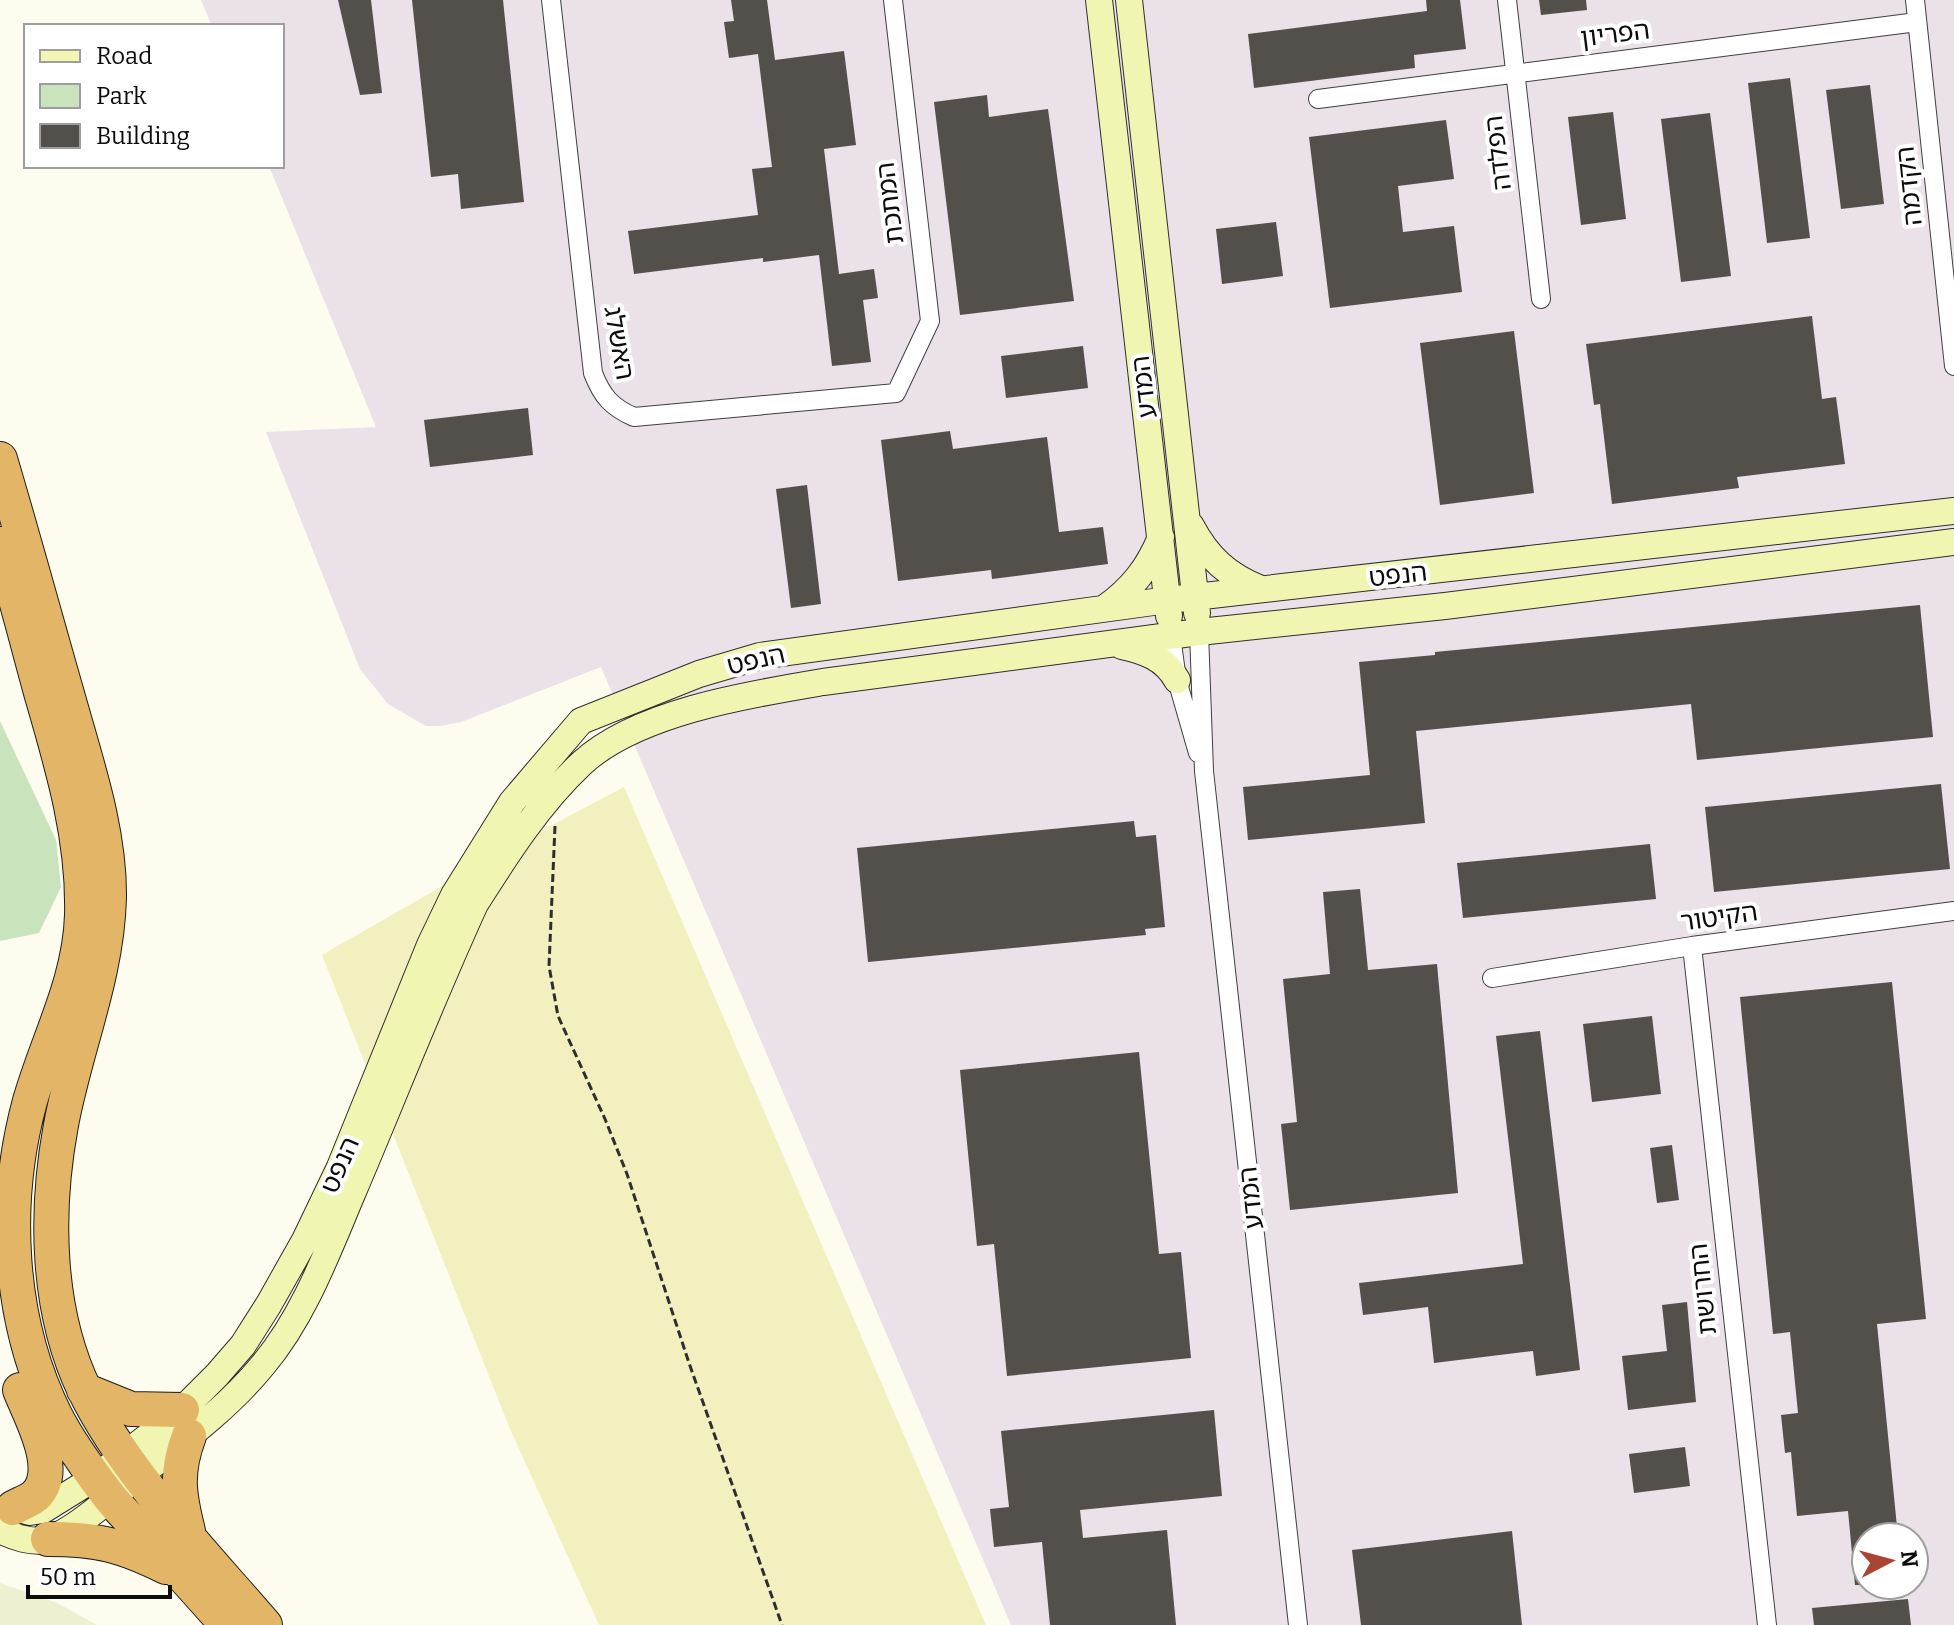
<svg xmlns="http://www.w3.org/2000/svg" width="1954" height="1625" font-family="Bitter,'Noto Sans Hebrew',serif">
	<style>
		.industrial { fill: #eae1e9; fill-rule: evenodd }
		.farmland { fill: #edf0d1 }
		.green { fill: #c9e3bc }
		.sand { fill: #f3f0c0 }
		.building { fill: #534f4a }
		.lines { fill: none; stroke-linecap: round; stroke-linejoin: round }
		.street-casing { stroke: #3f3f3f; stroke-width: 20 }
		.secondary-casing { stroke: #2e2e2e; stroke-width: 28 }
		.highway-casing { stroke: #1d1d1d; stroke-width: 36 }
		.path { stroke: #2e2e2e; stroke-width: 3; stroke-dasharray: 8 4; stroke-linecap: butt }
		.street { stroke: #fff; stroke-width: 18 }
		.secondary { stroke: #f0f5b1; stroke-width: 26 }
		.highway { stroke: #e2b567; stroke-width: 34 }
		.labels { text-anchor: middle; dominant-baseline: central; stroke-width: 8; stroke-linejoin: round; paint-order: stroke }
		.street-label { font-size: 26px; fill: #0c0c0c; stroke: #fff }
	</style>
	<rect width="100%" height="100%" fill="#fdfcee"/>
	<path class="industrial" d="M201 0H1954V1625H1011L601 667 461 722 440 726H426L388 704 360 669 266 432 376 427 269 166H282V26H212ZM1866 1537H1914V1585H1866Z"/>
	<path class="farmland" d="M0 1583 57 1603 97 1625H0Z"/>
	<path class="green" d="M0 721 56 840 61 887 39 933 0 941Z"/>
	<path class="sand" d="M624 787 986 1625H599L510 1429 322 955 514 845Z"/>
	<path class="building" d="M338 0H371L382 93 360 95Z
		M412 0H503L524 202 461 209 458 174 431 177Z
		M731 0H767L775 60 844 51 856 145 824 149 839 274 874 269 878 298 863 300 871 362 832 366 819 255 763 262V258L634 274 628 231 758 215 752 169 772 167 758 54 729 58 724 22 734 21Z
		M1426 0H1460L1466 49 1414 55 1415 68 1254 88 1248 34 1427 11Z
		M1539 0H1586L1587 10 1541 15Z
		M1790 78 1810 238 1767 243 1748 83Z
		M1870 85 1884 204 1841 209 1826 90Z
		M987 95 989 117 1048 109 1074 301 960 315 934 102Z
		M1613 112 1626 219 1581 225 1568 117Z
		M1710 113 1731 276 1681 282 1661 119Z
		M1446 120 1454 179 1398 186 1403 232 1454 226 1462 292 1330 308 1309 137Z
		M1276 222 1283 276 1222 284 1216 229Z
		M1812 316 1822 399 1836 397 1845 464 1737 477 1739 488 1612 504 1600 404 1594 405 1586 344Z
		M1514 331 1534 493 1440 505 1420 343Z
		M1083 346 1088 388 1006 398 1001 356Z
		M528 408 533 455 430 467 424 420Z
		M950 431 953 449 1047 437 1059 532 1103 527 1108 564 992 579 991 570 898 581 881 440Z
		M807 485 821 604 791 608 776 489Z
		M1920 605 1933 737 1697 760 1691 704 1416 731 1425 823 1248 840 1243 787 1370 775 1359 662 1435 655V652Z
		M1941 784 1950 869 1714 892 1705 807Z
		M1134 821 1136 837 1156 835 1165 927 1145 929 1146 935 868 962 857 848Z
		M1650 844 1656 899 1463 918 1457 863Z
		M1360 889 1368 970 1437 964 1458 1193 1290 1210 1281 1124 1297 1122 1283 979 1330 974 1323 892Z
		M1892 982 1926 1319 1877 1324 1898 1537H1866V1585H1855L1848 1511 1797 1516 1791 1452 1785 1453 1781 1415 1798 1413 1790 1332 1773 1334 1740 997Z
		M1652 1016 1661 1094 1592 1102 1583 1024Z
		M1540 1031 1580 1370 1536 1376 1533 1351 1434 1363 1428 1307 1363 1315 1359 1283 1523 1264 1496 1036Z
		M1139 1052 1159 1254 1181 1252 1191 1358 1007 1376 994 1244 977 1246 960 1070Z
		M1672 1145 1679 1200 1657 1203 1650 1148Z
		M1687 1302 1696 1402 1628 1410 1622 1356 1667 1351 1662 1305Z
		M1214 1410 1222 1496 1080 1510 1083 1538 1167 1530 1176 1625H1050L1042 1542 994 1547 990 1509 1009 1507 1001 1431Z
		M1685 1447 1690 1486 1634 1493 1629 1454Z
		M1512 1531 1522 1625H1361L1352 1550Z
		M1908 1599 1911 1625H1814L1812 1608Z"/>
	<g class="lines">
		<defs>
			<path id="street" d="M551 0 593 373C602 396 611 407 634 417L896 393 930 321 893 0
				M1507 0 1541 299
				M1915 0 1954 366
				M1318 99 1917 22
				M1199 632 1204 771 1298 1625
				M1171 636 1177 680 1198 753
				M1692 946 1767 1625
				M1492 978 1692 946 1954 911"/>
			<path id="secondary" d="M1099 0 1169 616
				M1129 0 1197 613
				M1191 526C1208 558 1228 576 1261 589
				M1105 608C1132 589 1149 567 1161 537
				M1122 646C1145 651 1165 658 1177 680
				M12 1507 30 1512 43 1510 96 1477 182 1410 217 1375 243 1345 269 1304 305 1240 340 1167 430 945 454 895 512 802 581 721 699 674 760 656 1168 600 1954 511
				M0 1530C13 1537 32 1543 47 1540 70 1533 103 1504 122 1489 170 1450 223 1414 263 1365 304 1316 327 1253 352 1194 393 1098 431 1000 475 904 506 855 539 803 582 763 637 712 751 694 823 682L1199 632 1445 606 1954 542"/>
			<path id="highway" d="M0 459C24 540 46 621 69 701 87 765 110 832 109 898 107 977 75 1049 61 1125 45 1211 46 1311 85 1391 125 1473 205 1555 265 1625
				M0 544C15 594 28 645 42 696 63 768 84 839 82 915 80 982 48 1038 30 1101 2 1203 8 1320 55 1415 69 1443 89 1470 108 1495 122 1513 139 1528 154 1544 179 1571 203 1598 227 1625
				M84 1390 131 1409 182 1410
				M13 1508C20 1504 29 1501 35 1496 62 1471 30 1416 20 1390
				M188 1531C179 1495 175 1473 189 1436
				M48 1539C98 1539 121 1545 166 1567"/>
		</defs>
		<use href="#street" class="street-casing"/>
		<use href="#secondary" class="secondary-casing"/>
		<use href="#highway" class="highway-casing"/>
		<path class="path" d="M555 826 549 966 558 1016 605 1119 627 1174 689 1363 782 1625"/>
		<use href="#street" class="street"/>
		<use href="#secondary" class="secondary"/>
		<use href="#highway" class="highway"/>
	</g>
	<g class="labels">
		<g class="street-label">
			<text transform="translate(1615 34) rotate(-7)">הפריון</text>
			<text transform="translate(1498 153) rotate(-97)">הפלדה</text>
			<text transform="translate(1909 186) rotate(-96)">הקדמה</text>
			<text transform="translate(890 203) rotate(-97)">המתכת</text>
			<text transform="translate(619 343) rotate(80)">האשלג</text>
			<text transform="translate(1144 387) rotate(-97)">המדע</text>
			<text transform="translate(1398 575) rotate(-6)">הנפט</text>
			<text transform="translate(756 660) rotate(-13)">הנפט</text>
			<text transform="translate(1719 917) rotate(-8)">הקיטור</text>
			<text transform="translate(340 1165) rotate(-66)">הנפט</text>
			<text transform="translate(1251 1198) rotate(-96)">המדע</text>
			<text transform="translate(1703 1289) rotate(-96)">החרושת</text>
		</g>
	</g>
	<rect x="24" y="24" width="260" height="144" fill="#ffffff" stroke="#9e9e9e" stroke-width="2"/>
	<rect x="40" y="50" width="40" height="12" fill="#f0f5b1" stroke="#9e9e9e" stroke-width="2"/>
	<text x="96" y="64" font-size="24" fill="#0c0c0c">Road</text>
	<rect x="40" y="84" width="40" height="24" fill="#c9e3bc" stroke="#9e9e9e" stroke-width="2"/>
	<text x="96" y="104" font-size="24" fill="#0c0c0c">Park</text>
	<rect x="40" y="124" width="40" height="24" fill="#534f4a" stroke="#9e9e9e" stroke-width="2"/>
	<text x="96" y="144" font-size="24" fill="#0c0c0c">Building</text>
	<g transform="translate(1890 1561) rotate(84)"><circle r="38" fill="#ffffff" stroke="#9e9e9e" stroke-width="2"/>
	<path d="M0-6L14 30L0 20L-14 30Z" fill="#aa4536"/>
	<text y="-12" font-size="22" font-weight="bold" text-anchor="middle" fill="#0c0c0c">N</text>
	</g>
	<path d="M28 1585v12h142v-12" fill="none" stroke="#0c0c0c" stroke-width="4"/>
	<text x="40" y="1585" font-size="24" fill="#0c0c0c" stroke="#ffffff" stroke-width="6" paint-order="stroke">50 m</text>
</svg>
